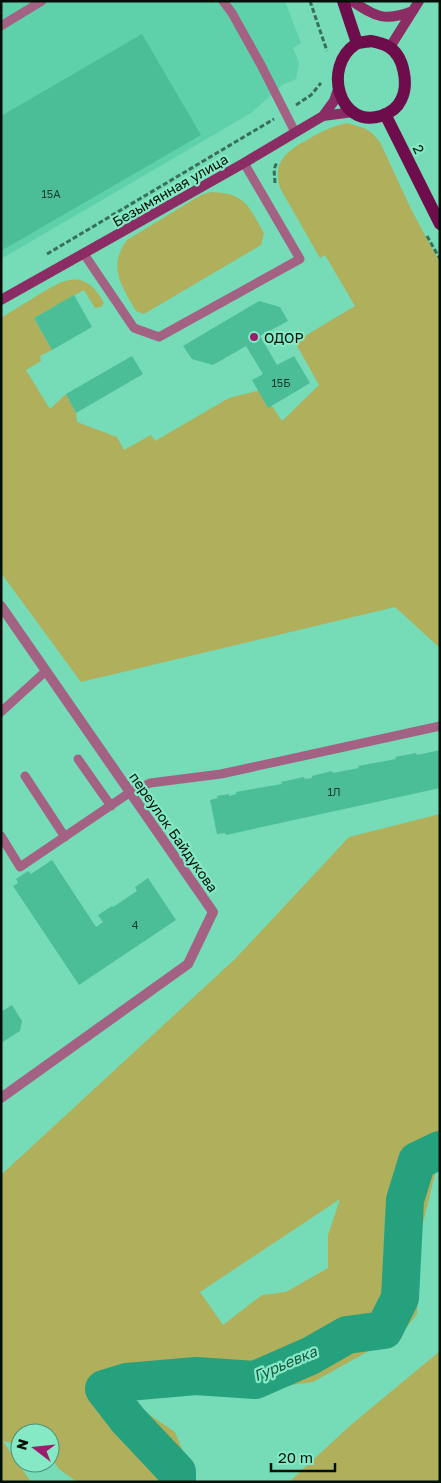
<svg xmlns="http://www.w3.org/2000/svg" width="441" height="1483" font-family="'Golos Text',sans-serif">
	<style>
		.built { fill: #5fd1aa }
		.green { fill: #b0af5b; fill-rule: evenodd }
		.lines { fill: none; stroke-linecap: round; stroke-linejoin: round }
		.river { stroke: #26a17d; stroke-width: 38 }
		.building { fill: #4bbe98 }
		.path { stroke: #376f5a; stroke-width: 3; stroke-dasharray: 5 2.5; stroke-linecap: butt }
		.service { stroke: #a36284; stroke-width: 9 }
		.minor { stroke: #a36284; stroke-width: 10 }
		.secondary { stroke: #8b2d64; stroke-width: 10 }
		.primary { stroke: #6e0d4b; stroke-width: 12 }
		.poi-dot { fill: #9e1c6e; stroke: #84e9c4; stroke-width: 2 }
		.labels { text-anchor: middle; dominant-baseline: central; stroke-width: 4.5; stroke-linejoin: round; paint-order: stroke }
		.number-label { font-size: 11px; fill: #133c2d }
		.street-label { font-size: 14px; fill: #001009; stroke: #84e9c4 }
		.poi-label { font-size: 14px; fill: #001009; stroke: #84e9c4; text-anchor: start }
		.water-label { font-size: 15px; font-style: italic; fill: #175642; stroke: #84e9c4 }
	</style>
	<rect width="100%" height="100%" fill="#76dbb7"/>
	<path class="built" d="M1 1H285L301 43 293 48 299 63 296 79 282 85 251 113 1 259Z"/>
	<path class="green" d="M347 123 364 128 372 133 380 142 411 209 440 263V648L395 607 81 682 1 573V318C13 310 26 303 38 295 66 278 85 268 104 303L101 307 95 308 84 290 34 318 52 350 40 356 41 361 26 370 50 409 66 394 76 413 77 422 117 437 124 450 151 435 155 441 229 398 261 390 282 421 319 385 295 342 355 306 325 255 320 258 280 188C272 162 287 151 307 140 322 131 330 127 347 123Z
		M211 192C246 193 248 206 264 233L261 245 144 314 136 311C122 287 107 267 127 240L201 195Z
		M440 814V1154L420 1235 417 1314 403 1332 313 1382 268 1388 141 1378 119 1394 175 1432 196 1482H77L59 1469 50 1456V1433H20V1445L3 1441 31 1482H1V1175L235 959 349 837ZM340 1199 328 1235V1268L286 1292 262 1295 223 1325 200 1292Z
		M440 1351V1482H289L352 1424Z"/>
	<g class="lines">
		<path class="river" d="M177 1482V1472L128 1420 104 1389 127 1382 196 1376 255 1380 310 1356 347 1335 384 1330 400 1298 405 1200 417 1161 440 1150"/>
	</g>
	<path class="building" d="M142 34 201 135 1 251V116Z
		M74 295 92 327 52 350 34 318Z
		M259 301 280 307 288 321 260 336 277 365 294 356 310 383 268 408 252 380 263 374 246 346 213 365 192 359 183 346Z
		M132 356 143 374 76 413 66 394Z
		M440 750V788L226 835 225 833 217 834 210 800 218 798 217 796 229 794V796L236 794V792L282 784 281 782 304 777 305 779 312 778V776L332 771 333 773 359 768 358 766 396 759 395 757 416 753 417 755Z
		M52 860 96 927 103 922 98 915 112 906 113 907 137 891 135 887 148 878 176 920 79 985 13 886 18 883 16 879 28 871 31 874Z
		M12 1005 22 1021 20 1031 1 1043V1012Z"/>
	<g class="lines">
		<path class="path" d="M310 1 327 51
			M296 105 311 95 321 83
			M275 183 274 169 277 162
			M427 236 440 259
			M47 254 274 119"/>
		<path class="service" d="M223 1 232 13 261 65 295 132
			M1 26 42 1
			M84 254 134 328 159 337 300 259 244 163
			M1 712 46 671
			M78 759 111 806
			M25 776 65 837
			M1 836 20 867 129 793 150 783 221 774 440 726"/>
		<path class="minor" d="M1 606 213 912 188 964 1 1098"/>
		<path class="secondary" d="M352 1C376 17 385 22 413 11
			M390 47 419 1
			M323 116 334 101 338 89
			M1 300 244 163 323 116 353 112"/>
		<path class="primary" d="M343 1 357 43
			M371 41C377 42 384 44 389 47 404 56 409 85 401 100 397 109 390 113 381 116 339 129 322 66 356 44 360 42 366 42 371 41Z
			M385 114 440 224"/>
	</g>
	<circle class="poi-dot" cx="254" cy="337" r="5"/>
	<g class="labels">
		<g class="number-label">
			<text x="51" y="193">15А</text>
			<text x="281" y="382">15Б</text>
			<text x="334" y="791">1Л</text>
			<text x="135" y="924">4</text>
		</g>
		<g class="street-label">
			<text transform="translate(419 149) rotate(64)">2</text>
			<text transform="translate(170 190) rotate(-30)">Безымянная улица</text>
			<text transform="translate(174 832) rotate(55)">переулок Байдукова</text>
		</g>
		<g class="poi-label">
			<text x="264" y="337">ОДОР</text>
		</g>
		<g class="water-label">
			<text transform="translate(285 1363) rotate(-23)">Гурьевка</text>
		</g>
	</g>
	<rect width="441" height="1483" fill="none" stroke="#001009" stroke-width="5"/>
	<g transform="translate(35 1448) rotate(286)"><circle r="24" fill="#84e9c4" stroke="#4f9279"/>
	<path d="M0-4L9 19L0 12L-9 19Z" fill="#9e1c6e"/>
	<text y="-8" font-size="14" font-weight="bold" text-anchor="middle" fill="#001009">N</text>
	</g>
	<path d="M271 1463v8h64v-8" fill="none" stroke="#001009" stroke-width="2.5"/>
	<text x="278" y="1463" font-size="15" fill="#001009" stroke="#84e9c4" stroke-width="4" paint-order="stroke">20 m</text>
</svg>
